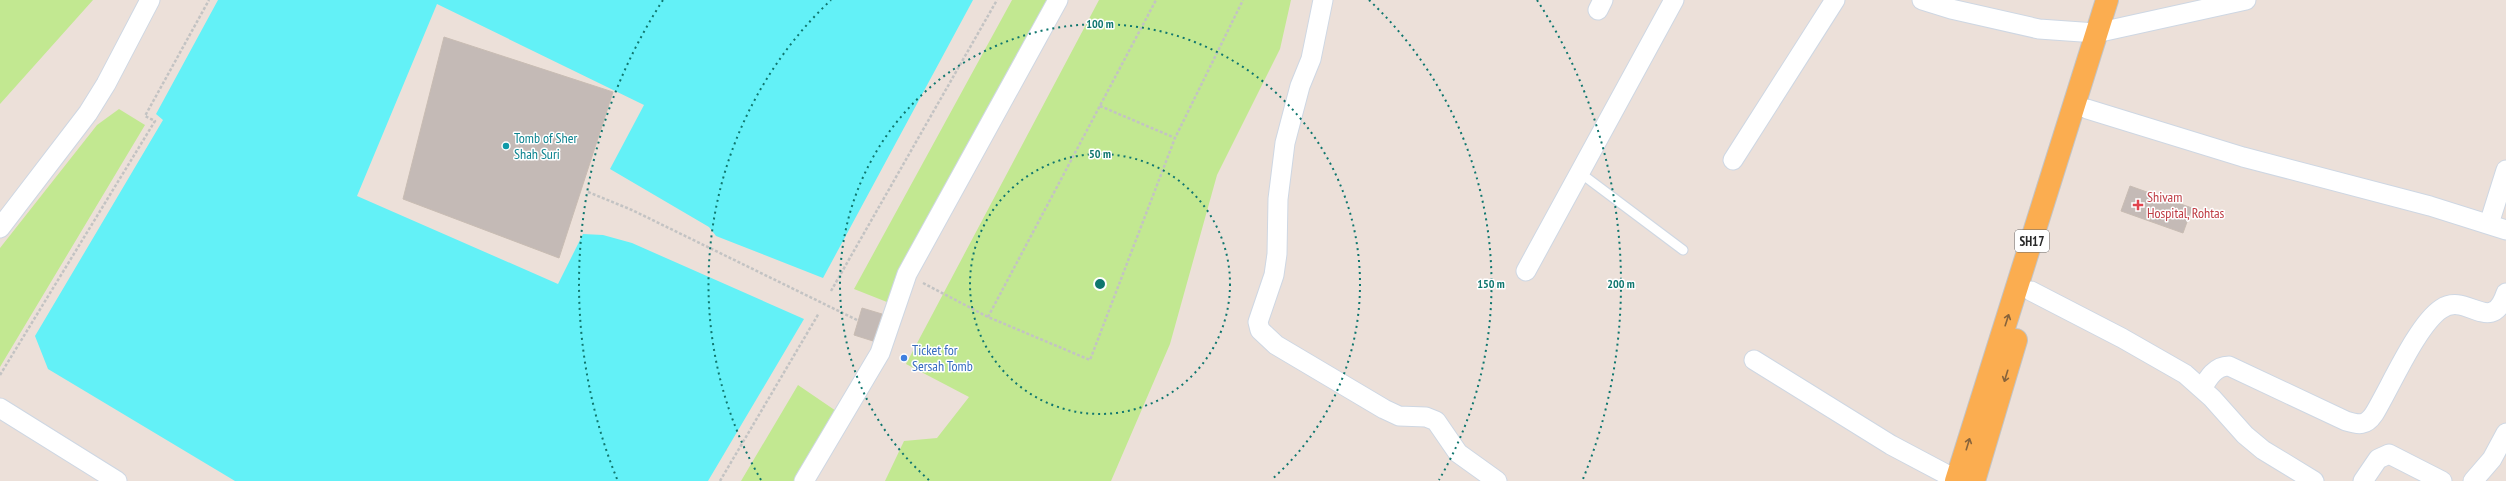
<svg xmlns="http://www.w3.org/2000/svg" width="2506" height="481" font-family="'PT Sans Narrow',sans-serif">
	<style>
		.green { fill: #c2e891 }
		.water { fill: #63f1f7 }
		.building { fill: #c4bab6; stroke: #c8bcb3 }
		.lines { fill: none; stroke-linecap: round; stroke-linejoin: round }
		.service-casing { stroke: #ced7e3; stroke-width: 11 }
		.minor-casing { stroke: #ced7e3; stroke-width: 21 }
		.primary-casing { stroke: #c3c3c3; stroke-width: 24 }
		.path { stroke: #c3c3c3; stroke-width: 2.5; stroke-dasharray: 3 2; stroke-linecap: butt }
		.service { stroke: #fff; stroke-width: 9 }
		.minor { stroke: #fff; stroke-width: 19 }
		.primary { stroke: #fbad50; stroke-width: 22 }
		.oneway { stroke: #88643b }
		.ring { fill: none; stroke: #0f766e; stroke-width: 2; stroke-dasharray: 2 4 }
		.culture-dot { fill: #0f9aa8; stroke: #fff; stroke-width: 1.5 }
		.health-dot { fill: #e0444e; stroke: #fff; stroke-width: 1.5 }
		.shop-dot { fill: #3f7fe0; stroke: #fff; stroke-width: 1.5 }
		.labels { text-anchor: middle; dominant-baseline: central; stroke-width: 3; stroke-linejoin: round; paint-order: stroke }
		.shield { fill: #fff; stroke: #696969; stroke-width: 1 }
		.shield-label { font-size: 13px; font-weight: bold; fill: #292929 }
		.culture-label { font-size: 14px; fill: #0d838f; stroke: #fff; text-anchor: start }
		.health-label { font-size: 14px; fill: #be3a42; stroke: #fff; text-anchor: start }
		.shop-label { font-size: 14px; fill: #366cbe; stroke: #fff; text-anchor: start }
		.centre { fill: #0f766e; stroke: #fff; stroke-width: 2 }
		.ring-label { font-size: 12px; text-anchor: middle; font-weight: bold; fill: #0f766e; stroke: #fff; stroke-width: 3; stroke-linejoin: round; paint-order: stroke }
	</style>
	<rect width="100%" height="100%" fill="#ece0d9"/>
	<path class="green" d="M0 0H93L0 104Z
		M1012 0H1066L897 306 854 289Z
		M1099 0H1291L1280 49 1217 175 1170 344 1111 481H885L904 441 937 438 969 397 906 364Z
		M119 109 145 125 0 367V248L97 125Z
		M798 385 839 413 796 481H741Z"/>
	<path class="water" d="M218 0H973L823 278 716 236 709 227 610 169 644 105 437 4 357 196 558 284 583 234 603 235 632 243 804 319 708 481H235L48 369 35 336 163 120 156 114Z"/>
	<path class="building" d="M444 37 613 92 559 258 403 199Z
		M2130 186 2192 208 2183 233 2121 211Z
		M862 308 882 314 873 341 854 335Z"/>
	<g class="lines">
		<defs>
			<path id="service" d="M1579 172 1683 250"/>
			<path id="minor" d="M1323 0 1311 59 1300 86 1285 143 1278 199 1277 254 1274 275 1258 322 1260 330 1276 345 1384 409 1399 416 1426 417 1436 421 1458 453 1497 481
				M1922 0 1951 9 2039 29 2096 33 2246 0
				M1598 10 1603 0
				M2087 109 2243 157 2430 206 2506 230
				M1733 160 1835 0
				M2489 224 2506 170
				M0 228 88 113 106 84 150 0
				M1526 271 1674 0
				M2031 291 2122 338 2185 374 2212 398 2245 435 2263 450 2314 481
				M1754 360 1891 445 1957 480
				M2202 389C2208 378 2215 366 2229 366L2346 421C2359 425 2366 426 2374 414 2390 388 2417 325 2441 309 2467 291 2491 337 2506 293
				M0 408 117 481
				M804 481 880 353 907 274 1058 0
				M2363 481 2378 459 2389 454 2442 481
				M2473 481 2492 459 2506 433"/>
			<path id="primary" d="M1956 481 2107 0
				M1974 481 2016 340"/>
		</defs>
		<use href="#service" class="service-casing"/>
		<use href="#minor" class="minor-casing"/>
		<use href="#primary" class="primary-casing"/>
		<path class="path" d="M1100 106 1175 138
			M588 192 632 210 857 320
			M923 283 988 317 1090 360 1175 138 1243 0
			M831 291 997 0
			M988 317 1156 0
			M0 375 155 121 145 116 209 0
			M720 481 819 313"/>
		<use href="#service" class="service"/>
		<use href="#minor" class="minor"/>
		<use href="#primary" class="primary"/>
	</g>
	<defs><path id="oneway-shaft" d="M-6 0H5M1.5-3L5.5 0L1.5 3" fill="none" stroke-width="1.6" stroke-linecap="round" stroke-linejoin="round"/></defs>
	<g class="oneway">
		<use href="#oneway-shaft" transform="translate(2007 320) rotate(-72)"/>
		<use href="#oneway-shaft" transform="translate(2006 376) rotate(107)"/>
		<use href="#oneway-shaft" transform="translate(1968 444) rotate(-73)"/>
	</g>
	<g class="ring">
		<circle cx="1100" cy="284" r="130"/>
		<path d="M929 480A260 260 0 1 1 1271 480"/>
		<path d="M761 480A391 391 0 0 1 831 0M1369 0A391 391 0 0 1 1439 480"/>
		<path d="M617 479A521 521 0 0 1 663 0M1537 0A521 521 0 0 1 1583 479"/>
	</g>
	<circle class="culture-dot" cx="506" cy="146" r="4"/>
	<path class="health-dot" d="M2136 199h4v4h4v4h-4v4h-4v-4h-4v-4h4z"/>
	<circle class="shop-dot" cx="904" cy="358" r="4"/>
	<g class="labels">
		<rect class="shield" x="2015" y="230" width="34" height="22" rx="3"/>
		<g class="shield-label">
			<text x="2032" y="241">SH17</text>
		</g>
		<g class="culture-label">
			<text x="514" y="138">Tomb of Sher<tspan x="514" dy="16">Shah Suri</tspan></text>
		</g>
		<g class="health-label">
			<text x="2147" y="197">Shivam<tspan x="2147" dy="16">Hospital, Rohtas</tspan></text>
		</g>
		<g class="shop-label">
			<text x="912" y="350">Ticket for<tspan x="912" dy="16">Sersah Tomb</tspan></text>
		</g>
	</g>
	<circle cx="1100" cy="284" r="6" class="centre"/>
	<g class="ring-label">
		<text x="1100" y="28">100 m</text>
		<text x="1100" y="158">50 m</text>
		<text x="1491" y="288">150 m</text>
		<text x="1621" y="288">200 m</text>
	</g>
</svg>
